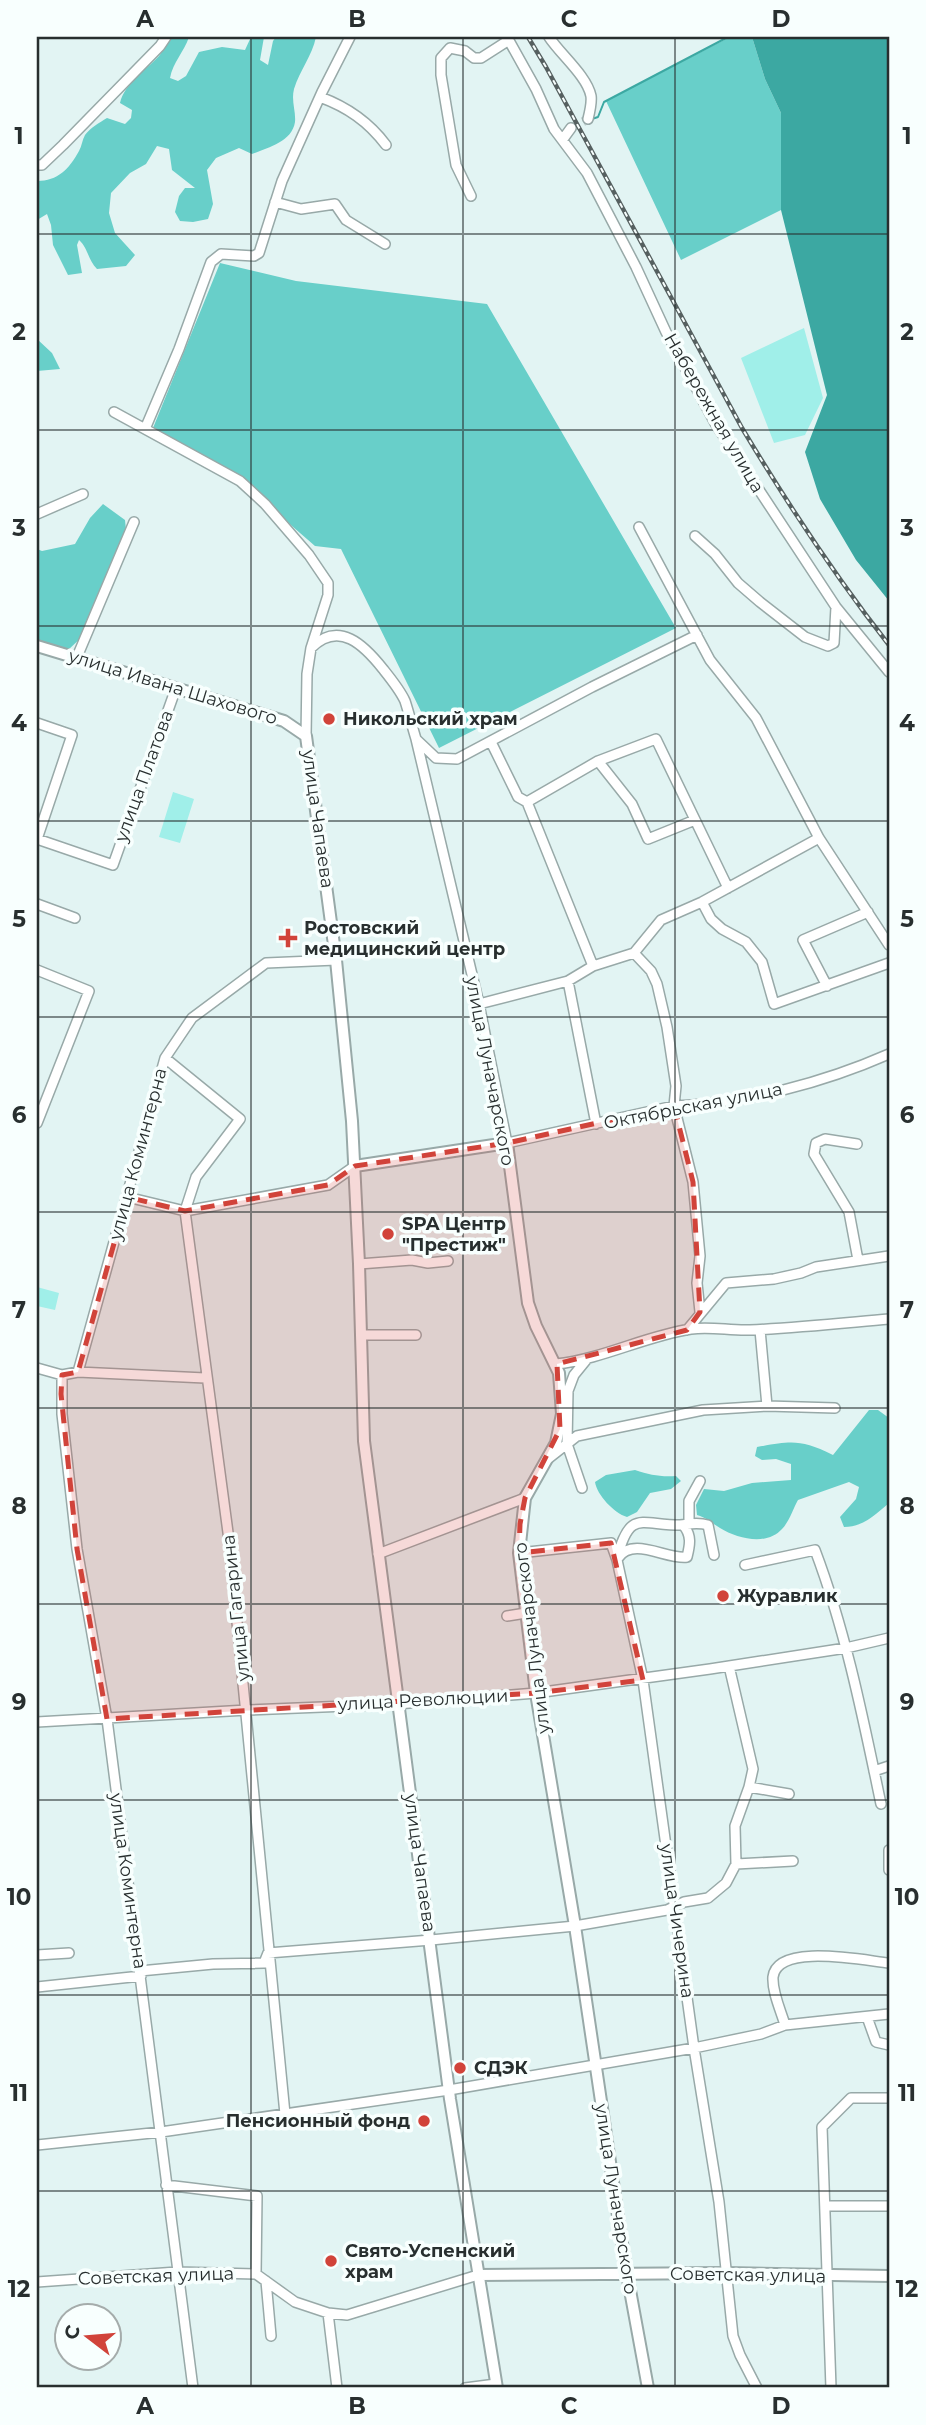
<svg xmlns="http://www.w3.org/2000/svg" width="926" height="2425" font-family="Montserrat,sans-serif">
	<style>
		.green { fill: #a0efe9 }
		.forest { fill: #68cfc9 }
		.water { fill: #3ca8a2 }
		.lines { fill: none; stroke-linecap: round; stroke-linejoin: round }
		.stream { stroke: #3ca8a2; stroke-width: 2 }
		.minor-tunnel { stroke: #bdcdcc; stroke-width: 9; stroke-dasharray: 9 4.5; stroke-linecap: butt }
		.minor-casing { stroke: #98a9a8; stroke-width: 12 }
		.major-casing { stroke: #98a9a8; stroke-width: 14 }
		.minor { stroke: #fff; stroke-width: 9 }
		.major { stroke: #fff; stroke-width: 10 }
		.rail-casing { stroke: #566060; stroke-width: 4.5 }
		.rail { stroke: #f8fffe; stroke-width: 2; stroke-dasharray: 5; stroke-linecap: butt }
		.marked { fill: #d1433a; fill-opacity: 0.2; stroke: #d1433a; stroke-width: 5; stroke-dasharray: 14 9; stroke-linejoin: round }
		.grid { fill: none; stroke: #282f2f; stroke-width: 2; stroke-opacity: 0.55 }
		.poi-dot { fill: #d1433a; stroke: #f8fffe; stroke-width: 2.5 }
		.labels { text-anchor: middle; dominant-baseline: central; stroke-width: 7; stroke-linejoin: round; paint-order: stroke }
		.street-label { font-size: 18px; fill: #282f2f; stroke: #f8fffe }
		.poi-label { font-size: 18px; font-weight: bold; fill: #282f2f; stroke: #f8fffe; text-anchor: start }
		.neatline { fill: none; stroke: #282f2f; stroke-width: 2.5 }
		.grid-label { font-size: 23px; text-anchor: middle; font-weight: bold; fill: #282f2f }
	</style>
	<rect width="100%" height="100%" fill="#e2f4f3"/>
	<path class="green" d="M804 328 823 398 805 435 774 443 741 358Z
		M173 792 194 799 180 843 159 837Z
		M37 1287 59 1293 55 1310 37 1306Z"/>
	<path class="forest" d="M169 37H189C184 52 173 62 170 78L178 81 186 76 199 52 222 47 245 50 251 37H264L260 60 268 65 273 41 276 37H316C312 56 300 70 294 89 291 101 296 111 295 122 292 142 267 148 252 154L239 148 216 158 207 170 213 204 208 219 193 222 180 221 175 212 179 196 185 188H195L172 170 169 149 157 146 146 164 130 173 111 193 109 213 115 233 135 255 126 266 97 269C88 260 88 248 79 240L77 245 82 273 68 275 53 245 51 225 47 214 37 220V181C58 181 69 169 79 151 82 146 82 140 85 135 91 127 99 123 107 118L125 124 131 118 132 110 120 103C125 83 145 71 159 56 163 51 166 43 169 37Z
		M730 37H752L765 79 781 113V210L681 260 606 101Z
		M220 263 296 281 487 304 676 628 439 748 341 549 315 546 240 481 153 428Z
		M37 339 52 353 60 369 37 371Z
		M103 504 125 520 126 530 84 635 67 651 37 645V549L42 551 75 544 90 518Z
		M869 1410H878L889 1418V1503C875 1515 863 1527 844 1527L840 1517 856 1499 859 1487 849 1482 798 1500C793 1509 789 1522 782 1529 767 1546 738 1539 720 1528 712 1523 707 1518 697 1515L696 1505 704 1489 724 1491 752 1483 791 1480V1464L776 1459 762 1460 755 1456 757 1447C792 1441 800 1439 833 1455Z
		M635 1470C650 1475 660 1477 676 1476L681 1481 671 1489 650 1493 637 1512 627 1517C614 1513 597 1495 595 1482L606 1475Z"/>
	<path class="water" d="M752 37H889V601L856 560 820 499 805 452 827 395 781 210V113L765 79Z"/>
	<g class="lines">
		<path class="stream" d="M592 119 598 117 604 102 728 37"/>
		<path class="minor-tunnel" d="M571 128 588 119"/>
		<defs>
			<path id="minor" d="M507 37 536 89 554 129 587 173 636 267 666 332 715 423 836 607 889 672
				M549 37C560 54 587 76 591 96 592 103 590 111 588 119
				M320 97C347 107 368 121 386 145
				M563 139 571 128
				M37 165H42L63 145 160 46 166 37
				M471 196 456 165 441 75V58L450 48 465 51 474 58H481L509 40
				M275 202 301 209 335 204 346 220 385 244
				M114 412 240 481 265 504 309 555 328 583V595L311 648 307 674 306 736
				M145 429 179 349 211 262 221 254 254 256 259 253 282 181 322 92 350 37
				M37 514 83 494
				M639 527 710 660 756 718 819 838 889 945
				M695 536 715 554 738 583 760 602 805 637 828 646 834 643 836 607
				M311 648C339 620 364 645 383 669 391 679 400 690 405 701 409 713 412 726 416 739L479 1004 507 1143 674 1106C747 1103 823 1083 889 1054
				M77 657 134 522
				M37 723 72 735 37 839 113 865 176 688
				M417 740 436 758 457 759 592 687 697 635
				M491 742 518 797 527 802 593 966
				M598 761 632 804 648 839 695 820
				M527 802 598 761 656 739 728 888
				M702 902 711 919 722 929 746 942 762 962 774 1004 889 963
				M37 904 75 918
				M634 953 651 971 657 984 667 1027 676 1086 674 1106 693 1182 700 1256 697 1283 700 1312
				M37 970 89 991 37 1123
				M568 981 596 1124
				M827 986 803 940 868 912
				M479 1004 568 981 593 966 634 953 661 920 702 902 819 838
				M165 1058 240 1119 196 1177 185 1211 229 1540 285 2114
				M857 1144 825 1139 816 1143 814 1154 849 1212 858 1260
				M127 1197 185 1211 328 1185 355 1166
				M359 1264 412 1260 428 1263 448 1261
				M687 1330 726 1283 774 1279 801 1273 816 1267 889 1256
				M760 1330 767 1406
				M361 1335H416
				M556 1364C603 1359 645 1336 691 1329 711 1326 730 1331 750 1330 796 1328 843 1323 889 1319
				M37 1368 62 1375 78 1372 205 1378
				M78 1372 165 1058 192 1018 266 963 336 960
				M62 1375V1414L77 1549 107 1719 193 2388
				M549 1458 577 1436 703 1410 767 1406 835 1408
				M582 1488 567 1444 568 1391 574 1375 587 1359
				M689 1523V1501L700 1481
				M519 1553 611 1543 617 1560 643 1680 694 2048 719 2202 733 2336 740 2355 757 2388
				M378 1554 525 1498
				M617 1558C630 1509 640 1525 680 1525 691 1524 697 1522 708 1525L714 1555
				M618 1558C633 1536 667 1560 687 1557 690 1545 692 1535 683 1525
				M745 1565 815 1550C846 1632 863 1718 881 1804
				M507 1616 526 1613
				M37 1722 247 1710 397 1704 536 1693 710 1669 846 1648 889 1638
				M874 1771 889 1766
				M749 1787 789 1794
				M889 1850V1870
				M736 1864 793 1861
				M37 1955 69 1953
				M140 1971 213 1964 264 1963 268 1953 431 1940 575 1926 667 1910 684 1902 708 1898 726 1883 736 1864 735 1826 749 1787 753 1769 729 1666
				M37 1987 141 1976
				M867 2017 876 2042 889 2045
				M785 2025C781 2011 772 1992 773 1977 777 1942 866 1961 889 1963
				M37 2145 161 2132 449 2090 694 2048 761 2034 785 2025 889 2014
				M166 2185 257 2196 256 2274
				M826 2206H889
				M266 2281 271 2336
				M37 2282 177 2272 256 2274 295 2302 328 2313 347 2315 478 2275
				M328 2313 337 2388
				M465 2388 496 2384
				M831 2388 822 2127 851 2098H889"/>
			<path id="major" d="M37 646 284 721 306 736 336 960 352 1121 359 1264 364 1441 450 2099 497 2388
				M355 1166 507 1143 528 1303 536 1326 559 1373 562 1414 556 1443 525 1498 519 1553 536 1693 575 1926 625 2263 648 2388
				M478 2275 726 2273 889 2276"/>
		</defs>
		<use href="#minor" class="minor-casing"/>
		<use href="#major" class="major-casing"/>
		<use href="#minor" class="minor"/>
		<use href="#major" class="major"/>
		<defs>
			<path id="rail" d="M528 37 546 67 742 428C787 503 835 576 889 645"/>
		</defs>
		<use href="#rail" class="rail-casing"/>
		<use href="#rail" class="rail"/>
	</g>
	<path class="marked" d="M674 1106 693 1182 700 1312 687 1330 557 1364 560 1429 525 1498 520 1524 519 1553 611 1543 643 1680 536 1693 107 1719 77 1549 61 1394 62 1375 78 1372 127 1197 185 1211 328 1185 355 1166 507 1143Z"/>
	<path class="grid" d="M251 37V2388M463 37V2388M675 37V2388M37 234H889M37 430H889M37 626H889M37 821H889M37 1017H889M37 1212H889M37 1408H889M37 1604H889M37 1800H889M37 1995H889M37 2191H889"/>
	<g class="poi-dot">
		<circle cx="329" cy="719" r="7"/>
		<path d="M284.5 927.5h7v7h7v7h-7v7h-7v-7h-7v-7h7z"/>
		<circle cx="388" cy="1234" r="7"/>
		<circle cx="723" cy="1596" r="7"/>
		<circle cx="460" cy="2068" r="7"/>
		<circle cx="424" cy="2121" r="7"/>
		<circle cx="331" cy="2261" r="7"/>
	</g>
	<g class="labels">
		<g class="street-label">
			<text transform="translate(714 413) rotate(60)">Набережная улица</text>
			<text transform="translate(173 687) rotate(17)">улица Ивана Шахового</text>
			<text transform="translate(144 776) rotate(-70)">улица Платова</text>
			<text transform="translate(318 819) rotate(82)">улица Чапаева</text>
			<text transform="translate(490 1071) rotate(79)">улица Луначарского</text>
			<text transform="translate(693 1106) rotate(-11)">Октябрьская улица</text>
			<text transform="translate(138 1154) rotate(-75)">улица Коминтерна</text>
			<text transform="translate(236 1608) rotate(-96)">улица Гагарина</text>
			<text transform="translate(532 1638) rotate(-97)">улица Луначарского</text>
			<text transform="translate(423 1700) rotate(-3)">улица Революции</text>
			<text transform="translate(420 1863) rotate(82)">улица Чапаева</text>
			<text transform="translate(128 1881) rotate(82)">улица Коминтерна</text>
			<text transform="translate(677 1921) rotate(82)">улица Чичерина</text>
			<text transform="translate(616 2199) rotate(81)">улица Луначарского</text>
			<text transform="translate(748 2275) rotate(1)">Советская улица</text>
			<text transform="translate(156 2276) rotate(-2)">Советская улица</text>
		</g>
		<g class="poi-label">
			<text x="343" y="719">Никольский храм</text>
			<text x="304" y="928">Ростовский<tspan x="304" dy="21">медицинский центр</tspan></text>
			<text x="402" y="1224">SPA Центр<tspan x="402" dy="21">"Престиж"</tspan></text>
			<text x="737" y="1596">Журавлик</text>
			<text x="474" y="2068">СДЭК</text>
			<text x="410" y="2121" text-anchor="end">Пенсионный фонд</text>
			<text x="345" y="2251">Свято-Успенский<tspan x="345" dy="21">храм</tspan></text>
		</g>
	</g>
	<rect width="926" height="2425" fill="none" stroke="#f8fffe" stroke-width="77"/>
	<g transform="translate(88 2337) rotate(286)"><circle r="33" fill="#f8fffe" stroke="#a5acab" stroke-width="2"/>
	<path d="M0-5L12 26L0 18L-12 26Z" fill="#d1433a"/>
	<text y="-10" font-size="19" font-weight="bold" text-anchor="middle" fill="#282f2f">С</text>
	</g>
	<rect x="38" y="38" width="850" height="2348" class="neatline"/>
	<g class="grid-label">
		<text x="145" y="27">A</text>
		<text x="357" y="27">B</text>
		<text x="569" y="27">C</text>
		<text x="781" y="27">D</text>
		<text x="19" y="144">1</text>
		<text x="907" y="144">1</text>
		<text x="19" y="340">2</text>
		<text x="907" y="340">2</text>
		<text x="19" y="536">3</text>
		<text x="907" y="536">3</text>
		<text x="19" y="731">4</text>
		<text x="907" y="731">4</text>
		<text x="19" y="927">5</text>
		<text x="907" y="927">5</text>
		<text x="19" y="1123">6</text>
		<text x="907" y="1123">6</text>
		<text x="19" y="1318">7</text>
		<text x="907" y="1318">7</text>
		<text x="19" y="1514">8</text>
		<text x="907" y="1514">8</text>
		<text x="19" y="1710">9</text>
		<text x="907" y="1710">9</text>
		<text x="19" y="1905">10</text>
		<text x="907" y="1905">10</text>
		<text x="19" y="2101">11</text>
		<text x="907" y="2101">11</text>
		<text x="19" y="2297">12</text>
		<text x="907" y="2297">12</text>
		<text x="145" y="2414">A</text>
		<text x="357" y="2414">B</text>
		<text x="569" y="2414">C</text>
		<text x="781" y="2414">D</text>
	</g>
</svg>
